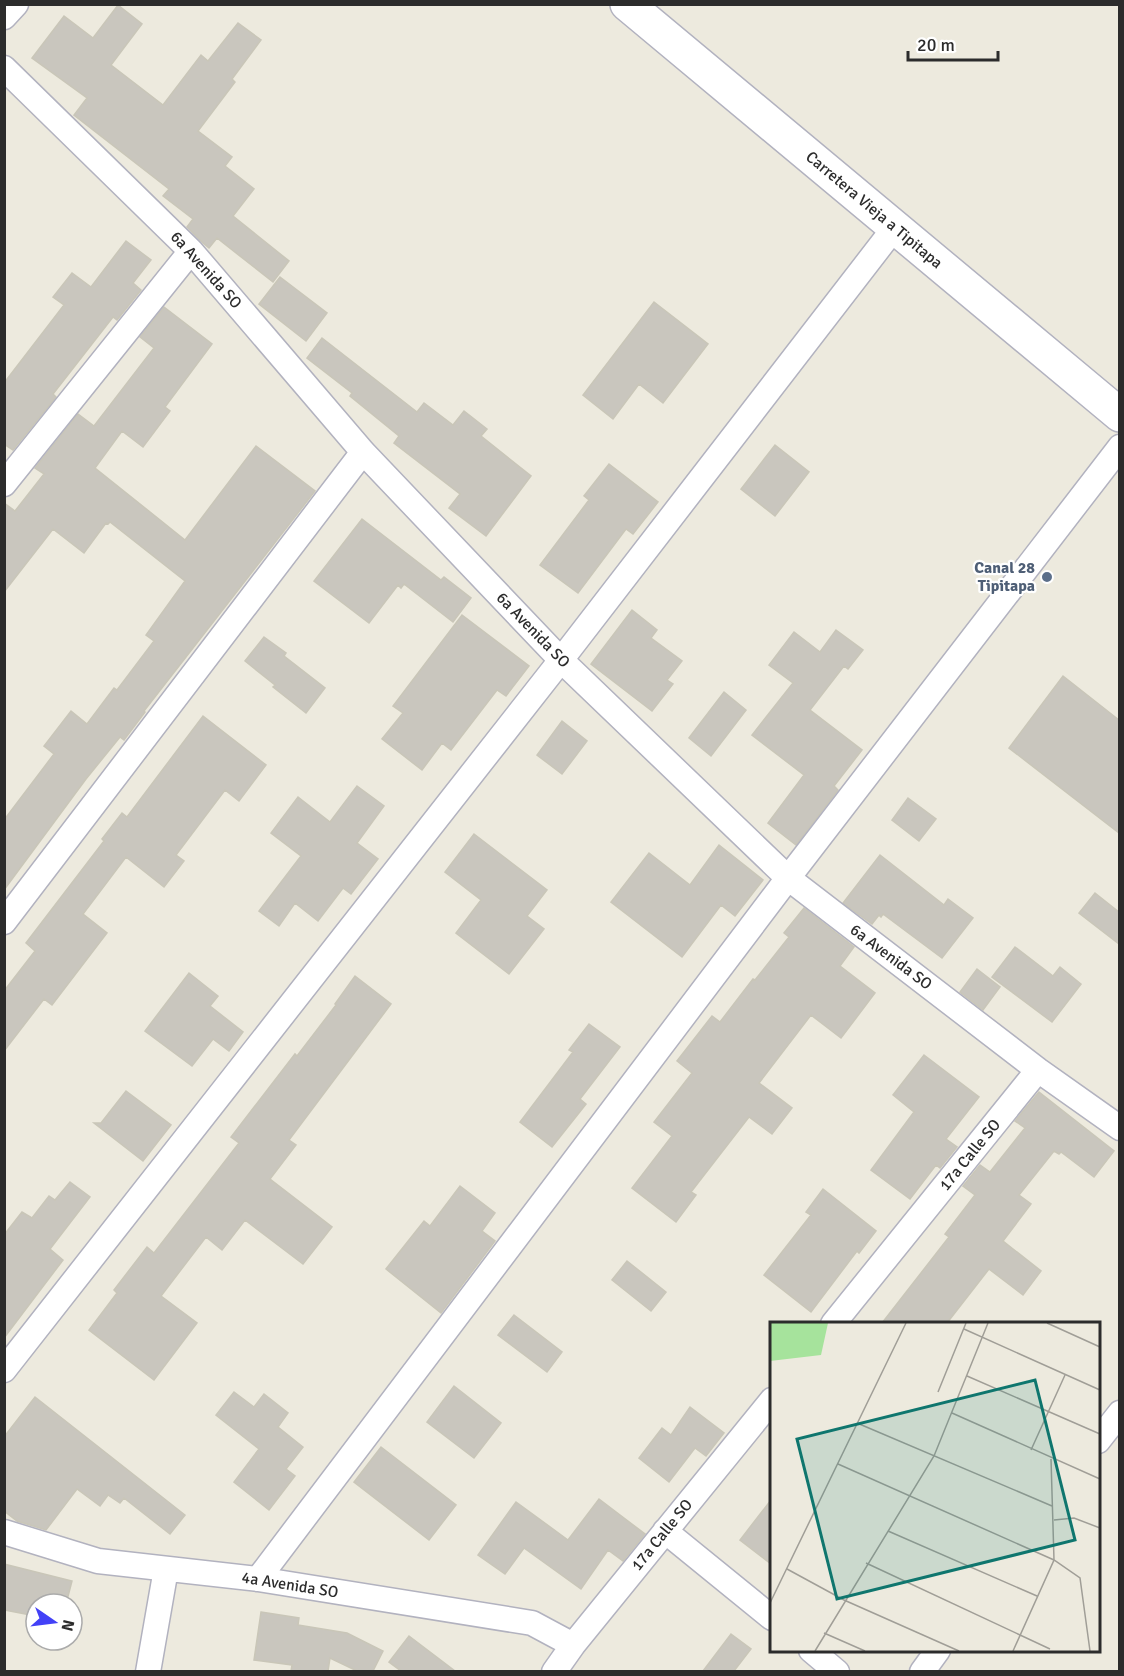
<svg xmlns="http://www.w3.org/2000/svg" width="1124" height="1676" font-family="Signika,sans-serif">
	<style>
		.building { fill: #c9c6be; stroke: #c9c6b8; stroke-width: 1.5 }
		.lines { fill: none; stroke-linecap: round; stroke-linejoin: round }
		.street-casing { stroke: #b2b2bf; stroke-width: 27 }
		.secondary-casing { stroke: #b2b2bf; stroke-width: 36 }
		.street { stroke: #fff; stroke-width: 24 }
		.secondary { stroke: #fff; stroke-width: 33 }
		.service-dot { fill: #5c6f8a; stroke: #fff; stroke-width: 2 }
		.labels { text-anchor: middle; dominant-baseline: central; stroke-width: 4.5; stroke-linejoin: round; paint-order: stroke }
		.street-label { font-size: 16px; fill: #2c2c2c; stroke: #fff }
		.service-label { font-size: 16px; font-weight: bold; fill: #4e5e75; stroke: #fff; text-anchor: end }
		.inset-road { fill: none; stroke: #a09e97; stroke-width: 1.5 }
		.view { fill: #0f766e; fill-opacity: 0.15; stroke: #0f766e; stroke-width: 3 }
		.inset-edge { fill: none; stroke: #2c2c2c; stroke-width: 3 }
	</style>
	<rect width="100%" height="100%" fill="#edeade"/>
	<path class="building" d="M118 5 142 24 111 65 163 105 201 55 208 61 238 23 261 40 232 79 235 82 198 131 232 157 225 166 254 189 233 216 289 261 273 282 217 238 209 248 203 243 187 227 193 219 163 196 169 189 74 115 87 98 32 58 64 16 93 38Z
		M126 241 151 260 133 283 141 290 117 320 113 317 53 394 56 397 13 450 4 444V383L64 305 53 297 72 273 91 287Z
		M280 277 327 313 306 341 259 304Z
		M654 302 708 344 663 403 639 384 613 419 583 395Z
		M164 307 212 344 165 407 170 411 143 447 122 431 95 468 185 540 256 446 315 491 144 711 145 712 124 740 120 737 86 779 4 890V820L54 754 44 746 71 711 87 724 114 688 117 690 154 641 146 635 185 581 110 522 108 524 106 523 84 553 53 529 4 592V503L15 511 44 474 35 468 78 414 94 426 154 348 140 337Z
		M322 338 417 412 424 403 453 425 464 411 487 429 481 436 531 476 486 536 449 508 460 494 394 443 399 436 350 396 352 393 307 358Z
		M775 445 809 472 775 516 741 489Z
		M609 464 658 502 633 534 626 529 578 593 540 565 589 500 584 496Z
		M362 519 441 580 444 577 471 598 453 622 404 584 401 588 398 585 369 623 314 581Z
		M632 610 657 630 651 638 682 661 667 680 673 684 652 711 591 664Z
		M462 615 529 666 506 696 497 690 451 750 442 743 422 770 382 739 403 713 393 706Z
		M836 630 863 650 848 669 844 666 810 710 862 750 834 786 838 790 796 845 768 823 804 775 752 735 793 683 769 665 794 632 820 652Z
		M264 637 286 653 284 656 325 688 306 713 273 687 275 685 245 661Z
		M1063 676 1119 720V833L1009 748Z
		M724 692 746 710 711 756 689 738Z
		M203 716 266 765 239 801 225 790 176 855 184 861 164 887 126 857 83 914 107 933 52 1005 44 999 4 1051V991L35 951 26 943 104 841 102 839 122 813 127 817Z
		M562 721 587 741 562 774 537 755Z
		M357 786 384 806 357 843 378 859 351 894 343 888 318 921 295 903 279 926 259 911 301 856 271 833 298 797 330 822Z
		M908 798 936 819 919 841 892 820Z
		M474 834 547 890 527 916 544 929 509 974 456 933 481 900 445 872Z
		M719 845 763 880 735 916 721 905 682 957 611 902 649 853 690 885Z
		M880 855 944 905 948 899 973 918 942 958 883 914 881 917 879 915 872 924 843 903Z
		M1095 893 1119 912V944L1079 913Z
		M804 908 854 947 840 966 875 993 841 1038 811 1015 759 1083 792 1108 772 1134 749 1117 691 1192 696 1195 676 1222 632 1188 672 1136 654 1122 692 1073 677 1061 712 1016 720 1022 753 979 755 980 789 937 784 933Z
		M1015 947 1053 976 1060 967 1081 984 1052 1022 992 977Z
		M977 969 1000 987 983 1010 960 992Z
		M189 973 218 996 210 1006 243 1032 229 1051 213 1039 192 1066 145 1031Z
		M355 976 391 1004 289 1140 296 1145 270 1179 332 1227 303 1264 245 1220 222 1250 206 1237 161 1296 197 1323 154 1380 89 1330 117 1293 114 1290 147 1247 154 1253 239 1143 231 1137 295 1054 297 1056 336 1005 335 1004Z
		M589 1024 620 1047 580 1099 586 1104 552 1147 520 1122 573 1052 569 1050Z
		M924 1055 979 1097 946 1139 957 1147 940 1168 936 1165 910 1199 871 1170 914 1112 893 1095Z
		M126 1091 171 1125 143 1161 94 1123H101Z
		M1039 1092 1114 1151 1094 1177 1061 1152 1059 1154 1054 1151 1019 1195 1031 1204 1003 1241 1041 1271 1023 1295 989 1269 947 1323H882L949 1237 945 1234 975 1195 963 1186 980 1165 990 1172 1025 1128 1015 1121Z
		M70 1182 90 1197 50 1249 63 1260 4 1338V1235L22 1212 32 1218 49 1196 55 1200Z
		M460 1186 495 1213 482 1231 495 1241 441 1313 386 1269 424 1221 430 1226Z
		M823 1189 876 1231 859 1253 857 1251 811 1312 764 1275 811 1215 806 1212Z
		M627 1261 666 1292 651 1311 612 1280Z
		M514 1315 562 1352 547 1372 498 1335Z
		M454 1386 501 1423 474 1458 427 1422Z
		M234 1392 254 1407 264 1394 288 1413 278 1427 303 1447 286 1469 295 1476 269 1510 234 1482 259 1449 216 1415Z
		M35 1397 185 1515 170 1534 124 1498 120 1503 108 1495 100 1506 77 1489 46 1530 17 1521 4 1511V1437Z
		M690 1407 724 1433 706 1456 695 1448 669 1482 639 1458 662 1428 671 1435Z
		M381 1447 456 1505 429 1540 354 1482Z
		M599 1499 645 1534 623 1561 608 1550 581 1589 524 1548 505 1574 478 1555 516 1502 568 1540Z
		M771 1500V1564L740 1540Z
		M4 1564 72 1581 66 1604H36V1616L4 1610Z
		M261 1612 299 1618 298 1625 347 1633 383 1651 373 1671H357L330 1658 328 1671H291L292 1665 254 1660Z
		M731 1634 751 1649 734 1671H703Z
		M409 1636 455 1671H401L389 1662Z"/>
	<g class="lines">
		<defs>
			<path id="street" d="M4 17 16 4
				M4 68 191 251 363 452 561 660 788 878 1038 1070 1120 1128
				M4 484 191 251
				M4 922 363 452
				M833 1324 1038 1070
				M4 1370 561 660 895 227
				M1098 1441 1120 1413
				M665 1531 772 1618
				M4 1532 98 1561 258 1579 532 1623 573 1645
				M258 1579 788 878 1120 447
				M811 1650 837 1672
				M148 1672 166 1569
				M554 1672 573 1645 772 1400
				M922 1672 938 1650"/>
			<path id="secondary" d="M627 4 1120 415"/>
		</defs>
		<use href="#street" class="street-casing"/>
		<use href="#secondary" class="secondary-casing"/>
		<use href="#street" class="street"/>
		<use href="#secondary" class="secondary"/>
	</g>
	<circle class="service-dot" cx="1047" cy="577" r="6"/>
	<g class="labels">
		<g class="street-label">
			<text transform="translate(874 210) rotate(40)">Carretera Vieja a Tipitapa</text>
			<text transform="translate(206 270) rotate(48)">6a Avenida SO</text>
			<text transform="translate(533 630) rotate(46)">6a Avenida SO</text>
			<text transform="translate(891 957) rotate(37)">6a Avenida SO</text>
			<text transform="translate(970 1155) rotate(-51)">17a Calle SO</text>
			<text transform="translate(662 1535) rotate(-51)">17a Calle SO</text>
			<text transform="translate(290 1585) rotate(9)">4a Avenida SO</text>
		</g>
		<g class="service-label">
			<text x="1035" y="568">Canal 28<tspan x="1035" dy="18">Tipitapa</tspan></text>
		</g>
	</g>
	<g transform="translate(770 1322)">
		<rect width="330" height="330" fill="#edeade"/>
		<path d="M0 1H58L51 33 0 39Z" fill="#a6e39c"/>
		<path class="inset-road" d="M277 1 330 25M194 7 330 68M197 54 330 112M168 70 196 1M182 91 330 157M87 101 282 184M261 128 295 53M68 142 284 238 310 256 320 329M284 198 304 196 330 206M118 209 267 274M96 241 280 327M17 247 74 278 189 329M0 281 136 1M54 311 95 329M45 329 164 134 218 1M243 329 284 238 281 137"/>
		<path class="view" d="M265 58 305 218 67 277 27 117Z"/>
		<rect width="330" height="330" class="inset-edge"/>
	</g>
	<rect width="1124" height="1676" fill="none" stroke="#2c2c2c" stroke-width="12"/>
	<g transform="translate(54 1622) rotate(104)"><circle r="28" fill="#ffffff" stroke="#ababab" stroke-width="1.5"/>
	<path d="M0-4.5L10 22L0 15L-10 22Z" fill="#4341f7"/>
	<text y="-9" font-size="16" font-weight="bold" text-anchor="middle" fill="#2c2c2c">N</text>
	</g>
	<path d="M908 51v9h90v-9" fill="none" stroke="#2c2c2c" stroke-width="3"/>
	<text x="917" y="51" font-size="18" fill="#2c2c2c" stroke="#ffffff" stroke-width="4.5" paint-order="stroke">20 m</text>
</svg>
